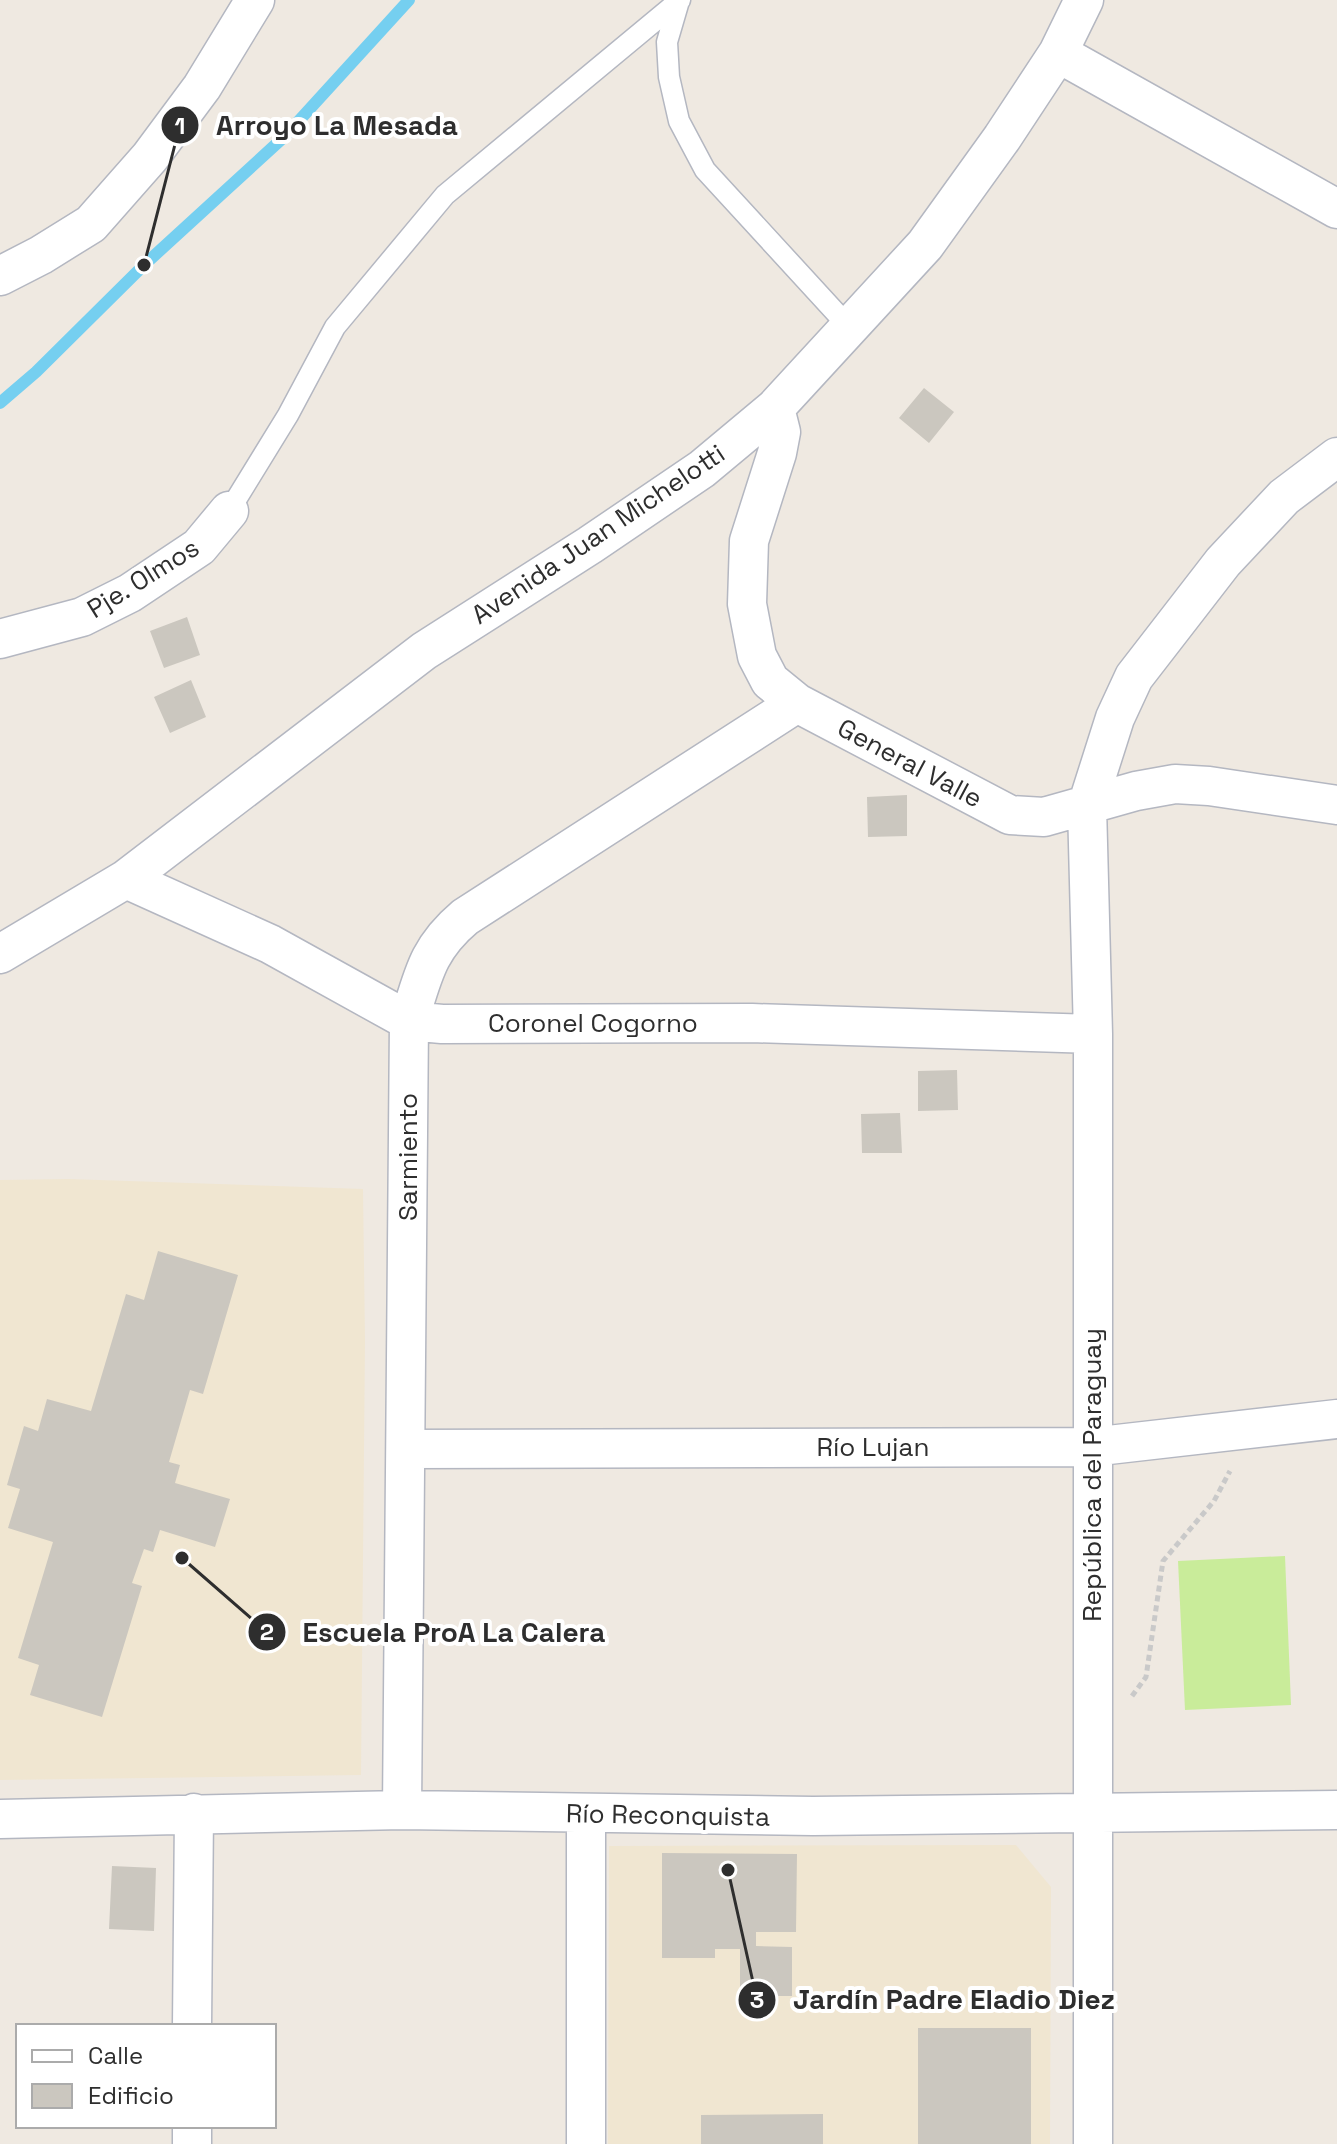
<svg xmlns="http://www.w3.org/2000/svg" width="1337" height="2144" font-family="'Space Grotesk',sans-serif">
	<style>
		.education { fill: #f0e6d1 }
		.pitch { fill: #c9ec9a }
		.lines { fill: none; stroke-linecap: round; stroke-linejoin: round }
		.stream { stroke: #75cff0; stroke-width: 12 }
		.building { fill: #cbc7bf }
		.lane-casing { stroke: #b4b7c1; stroke-width: 23 }
		.street-casing { stroke: #b4b7c1; stroke-width: 41 }
		.path { stroke: #c9c9c9; stroke-width: 5; stroke-dasharray: 6 4; stroke-linecap: butt }
		.lane { stroke: #fff; stroke-width: 20 }
		.street { stroke: #fff; stroke-width: 38 }
		.labels { text-anchor: middle; dominant-baseline: central; stroke-width: 8; stroke-linejoin: round; paint-order: stroke }
		.street-label { font-size: 26px; fill: #2e2e2e; stroke: #fff }
		.leader { fill: none; stroke: #2e2e2e; stroke-width: 3 }
		.callout-dot { fill: #2e2e2e; stroke: #fff; stroke-width: 3 }
		.mark-label { font-size: 24px; text-anchor: middle; font-weight: bold; fill: #fff }
		.callout-label { font-size: 28px; text-anchor: middle; font-weight: bold; fill: #2e2e2e; stroke: #fff; stroke-width: 8; stroke-linejoin: round; paint-order: stroke }
	</style>
	<rect width="100%" height="100%" fill="#efe9e1"/>
	<path class="education" d="M69 1179 363 1189 365 1341 361 1775 0 1780V1180Z
		M1016 1845 1051 1887 1050 2144H608L609 1846Z"/>
	<path class="pitch" d="M1285 1556 1291 1705 1185 1710 1178 1561Z"/>
	<g class="lines">
		<path class="stream" d="M0 403 36 372 144 265 285 136 409 0"/>
	</g>
	<path class="building" d="M924 388 954 412 929 443 899 418Z
		M187 617 200 655 164 668 150 631Z
		M191 680 206 717 170 733 154 697Z
		M907 795V836L868 837 867 797Z
		M957 1070 958 1110 918 1111V1071Z
		M900 1113 902 1153H862L861 1114Z
		M158 1251 238 1275 203 1394 190 1390 169 1462 180 1465 175 1483 230 1499 215 1547 160 1530 153 1552 144 1549 132 1583 142 1586 102 1717 30 1695 39 1665 18 1658 53 1542 8 1528 20 1489 7 1485 24 1426 38 1431 47 1399 91 1411 126 1294 144 1300Z
		M662 1853 797 1854 796 1932H756V1946L792 1947V1996H740V1949H715V1958H662Z
		M112 1866 156 1868 154 1931 109 1929Z
		M918 2028H1031V2144H918Z
		M823 2114V2144H701V2115Z"/>
	<g class="lines">
		<defs>
			<path id="lane" d="M679 1 667 42 669 77 679 121 705 170 849 327
				M229 511 288 415 335 327 445 195 680 0"/>
			<path id="street" d="M1058 53 1337 209
				M0 276 41 255 91 224 150 157 202 87 255 0
				M775 408 781 432 777 453 749 541 747 604 757 656 770 681 797 703 1010 815 1044 817 1136 791 1175 784 1209 786 1337 805
				M0 639 82 617 130 593 199 547 229 511
				M126 879 270 944 409 1021 442 1024 752 1023 1093 1034
				M0 954 126 879 424 651 590 545 702 469 775 408 925 245 1002 138 1058 53 1084 0
				M407 1449 1091 1447 1337 1419
				M402 1810 409 1021C423 976 427 949 465 917L797 703
				M0 1819 402 1810 813 1816 1337 1810
				M192 2026 194 1813
				M192 2144V2126
				M586 2144V1814
				M1093 2144V1034L1087 806 1115 718 1134 677 1223 562 1284 497 1337 457"/>
		</defs>
		<use href="#lane" class="lane-casing"/>
		<use href="#street" class="street-casing"/>
		<path class="path" d="M1132 1696 1146 1677 1163 1561 1214 1501 1230 1471"/>
		<use href="#lane" class="lane"/>
		<use href="#street" class="street"/>
	</g>
	<g class="labels">
		<g class="street-label">
			<text transform="translate(598 534) rotate(-34)">Avenida Juan Michelotti</text>
			<text transform="translate(143 578) rotate(-32)">Pje. Olmos</text>
			<text transform="translate(910 763) rotate(28)">General Valle</text>
			<text x="593" y="1023">Coronel Cogorno</text>
			<text transform="translate(408 1157) rotate(-90)">Sarmiento</text>
			<text x="873" y="1447">Río Lujan</text>
			<text transform="translate(1092 1475) rotate(-90)">República del Paraguay</text>
			<text transform="translate(668 1815) rotate(1)">Río Reconquista</text>
		</g>
	</g>
	<path class="leader" d="M144 265L180 125M182 1558L267 1632M728 1870L757 2000"/>
	<g class="callout-dot">
		<circle cx="144" cy="265" r="8"/>
		<circle cx="182" cy="1558" r="8"/>
		<circle cx="728" cy="1870" r="8"/>
		<circle cx="180" cy="125" r="20"/>
		<circle cx="267" cy="1632" r="20"/>
		<circle cx="757" cy="2000" r="20"/>
	</g>
	<g class="mark-label">
		<text x="180" y="134">1</text>
		<text x="267" y="1640">2</text>
		<text x="757" y="2008">3</text>
	</g>
	<g class="callout-label">
		<text x="337" y="135">Arroyo La Mesada</text>
		<text x="454" y="1642">Escuela ProA La Calera</text>
		<text x="954" y="2009">Jardín Padre Eladio Diez</text>
	</g>
	<rect x="16" y="2024" width="260" height="104" fill="#ffffff" stroke="#ababab" stroke-width="2"/>
	<rect x="32" y="2050" width="40" height="12" fill="#ffffff" stroke="#ababab" stroke-width="2"/>
	<text x="88" y="2064" font-size="24" fill="#2e2e2e">Calle</text>
	<rect x="32" y="2084" width="40" height="24" fill="#cbc7bf" stroke="#ababab" stroke-width="2"/>
	<text x="88" y="2104" font-size="24" fill="#2e2e2e">Edificio</text>
</svg>
